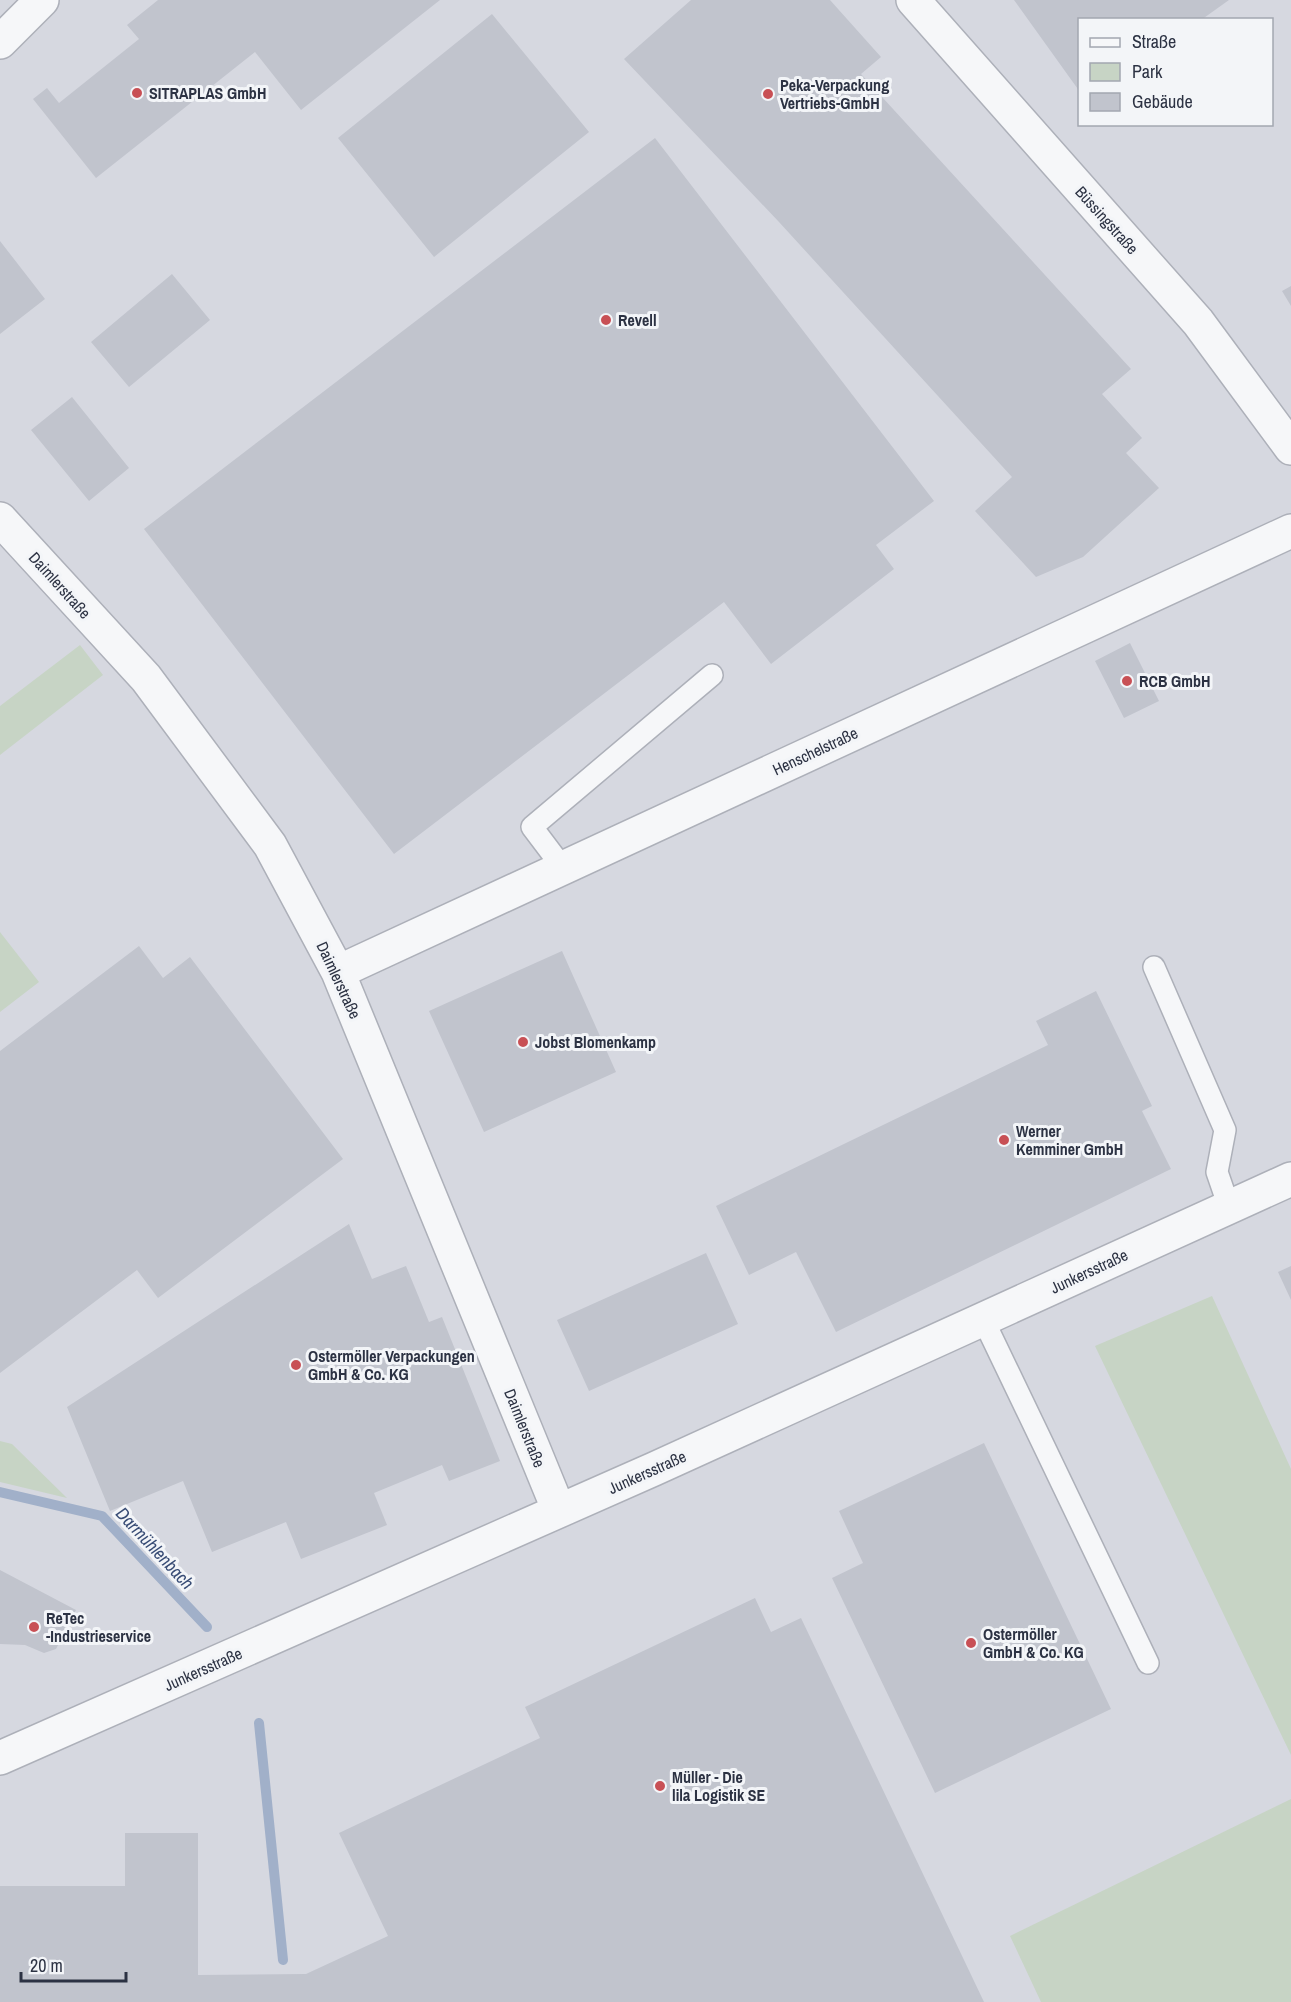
<svg xmlns="http://www.w3.org/2000/svg" width="1291" height="2002" viewBox="0 0 1291 2002" font-family="'Archivo Narrow',sans-serif">
<style>
.built{fill:#d6d8e0;fill-rule:evenodd}
.green{fill:#c7d4c5}
.lines{fill:none;stroke-linecap:round;stroke-linejoin:round}
.stream{stroke:#a1b0c9;stroke-width:10}
.building{fill:#c1c4cd}
.service-casing{stroke:#adb0b9;stroke-width:24}
.minor-casing{stroke:#adb0b9;stroke-width:36}
.service{stroke:#f6f7f9;stroke-width:21}
.minor{stroke:#f6f7f9;stroke-width:33}
.poi-dot{fill:#c85055;stroke:#f3f5f8;stroke-width:2}
.labels{text-anchor:middle;dominant-baseline:central;stroke-width:6;stroke-linejoin:round;paint-order:stroke}
.poi-label{font-size:16px;font-weight:bold;fill:#2c3243;stroke:#f3f5f8;text-anchor:start}
.street-label{font-size:16px;fill:#2c3243;stroke:#f3f5f8}
.water-label{font-size:18px;font-style:italic;fill:#384c75;stroke:#f3f5f8}
</style>
<rect width="100%" height="100%" fill="#e4e6eb"/>
<path class="built" d="M0 0H1291V2002H0ZM1080 20H1272V124H1080Z"/>
<path class="green" d="M80 645 103 675 0 755V706Z
M0 932 39 982 0 1012Z
M1212 1296 1291 1469V1755L1095 1346Z
M0 1441 12 1444 67 1498 0 1482Z
M1291 1799V2002H1041L1010 1936Z"/>
<g class="lines">
<path class="stream" d="M0 1492 102 1516 207 1627
M259 1723 283 1960"/>
</g>
<path class="building" d="M158 0H440L301 110 255 52 96 178 33 99 47 88 59 103 139 39 127 25Z
M691 0H830L881 57 861 74 1131 369 1102 394 1142 438 1126 453 1159 488 1083 557 1036 577 975 511 1012 477 779 222 624 59Z
M1014 0H1229L1201 20H1080V92Z
M492 14 589 132 434 257 338 138Z
M655 138 934 501 876 545 894 569 771 664 724 602 394 854 144 529Z
M0 241 45 299 0 334Z
M172 274 210 320 129 387 91 342Z
M1291 286V306L1282 291Z
M72 397 129 468 89 501 31 430Z
M1130 643 1159 701 1124 718 1095 661Z
M139 946 163 978 190 957 343 1159 158 1298 137 1270 0 1373V1051Z
M562 951 616 1072 484 1132 429 1011Z
M1096 991 1152 1106 1142 1111 1171 1169 836 1332 796 1252 749 1275 716 1206 1048 1045 1036 1021Z
M349 1224 372 1279 406 1266 429 1322 442 1317 500 1461 449 1481 442 1465 374 1493 387 1525 301 1559 286 1522 212 1552 183 1481 110 1511 67 1407Z
M706 1253 738 1324 589 1391 557 1320Z
M1291 1266V1300L1278 1272Z
M984 1443 1111 1709 935 1793 832 1578 863 1563 839 1511Z
M0 1570 76 1610 56 1649 44 1653 25 1645 0 1644Z
M755 1598 771 1632 801 1618 984 2002H0V1886H125V1833H198V1975L306 1974 388 1936 339 1833 540 1738 525 1707Z"/>
<g class="lines">
<defs>
<path id="service" d="M563 868 532 827 712 675
M1154 967 1225 1130 1217 1172 1229 1207
M983 1319 1148 1663"/>
<path id="minor" d="M913 0 1198 322 1291 448
M0 42 42 0
M0 519 146 678 270 845 338 972 559 1511
M338 972 1291 531
M0 1758 654 1469 1291 1179"/>
</defs>
<use href="#service" class="service-casing"/>
<use href="#minor" class="minor-casing"/>
<use href="#service" class="service"/>
<use href="#minor" class="minor"/>
</g>
<g class="poi-dot">
<circle cx="137" cy="93" r="6"/>
<circle cx="768" cy="94" r="6"/>
<circle cx="606" cy="320" r="6"/>
<circle cx="1127" cy="681" r="6"/>
<circle cx="523" cy="1042" r="6"/>
<circle cx="1004" cy="1140" r="6"/>
<circle cx="296" cy="1365" r="6"/>
<circle cx="34" cy="1627" r="6"/>
<circle cx="971" cy="1643" r="6"/>
<circle cx="660" cy="1786" r="6"/>
</g>
<g class="labels">
<g class="poi-label">
<text x="780" y="85">Peka-Verpackung<tspan x="780" dy="18">Vertriebs-GmbH</tspan></text>
<text x="149" y="93">SITRAPLAS GmbH</text>
<text x="618" y="320">Revell</text>
<text x="1139" y="681">RCB GmbH</text>
<text x="535" y="1042">Jobst Blomenkamp</text>
<text x="1016" y="1131">Werner<tspan x="1016" dy="18">Kemminer GmbH</tspan></text>
<text x="308" y="1356">Ostermöller Verpackungen<tspan x="308" dy="18">GmbH &amp; Co. KG</tspan></text>
<text x="46" y="1618">ReTec<tspan x="46" dy="18">-Industrieservice</tspan></text>
<text x="983" y="1634">Ostermöller<tspan x="983" dy="18">GmbH &amp; Co. KG</tspan></text>
<text x="672" y="1777">Müller - Die<tspan x="672" dy="18">lila Logistik SE</tspan></text>
</g>
<g class="street-label">
<text transform="translate(1107 220) rotate(48)">Büssingstraße</text>
<text transform="translate(60 585) rotate(48)">Daimlerstraße</text>
<text transform="translate(815 751) rotate(-25)">Henschelstraße</text>
<text transform="translate(339 980) rotate(65)">Daimlerstraße</text>
<text transform="translate(1089 1271) rotate(-25)">Junkersstraße</text>
<text transform="translate(525 1428) rotate(68)">Daimlerstraße</text>
<text transform="translate(647 1472) rotate(-24)">Junkersstraße</text>
<text transform="translate(203 1669) rotate(-24)">Junkersstraße</text>
</g>
<g class="water-label">
<text transform="translate(155 1548) rotate(47)">Darmühlenbach</text>
</g>
</g>
<rect x="1078" y="18" width="195" height="108" fill="#f3f5f8" stroke="#a3a7b0" stroke-width="1.5"/>
<rect x="1090" y="38" width="30" height="9" fill="#f6f7f9" stroke="#a3a7b0" stroke-width="1.5"/>
<text x="1132" y="48" font-size="18" fill="#2c3243">Straße</text>
<rect x="1090" y="63" width="30" height="18" fill="#c7d4c5" stroke="#a3a7b0" stroke-width="1.5"/>
<text x="1132" y="78" font-size="18" fill="#2c3243">Park</text>
<rect x="1090" y="93" width="30" height="18" fill="#c1c4cd" stroke="#a3a7b0" stroke-width="1.5"/>
<text x="1132" y="108" font-size="18" fill="#2c3243">Gebäude</text>
<path d="M21 1972v9h105v-9" fill="none" stroke="#2c3243" stroke-width="3"/>
<text x="30" y="1972" font-size="18" fill="#2c3243" stroke="#f3f5f8" stroke-width="4.5" paint-order="stroke">20 m</text>
</svg>
